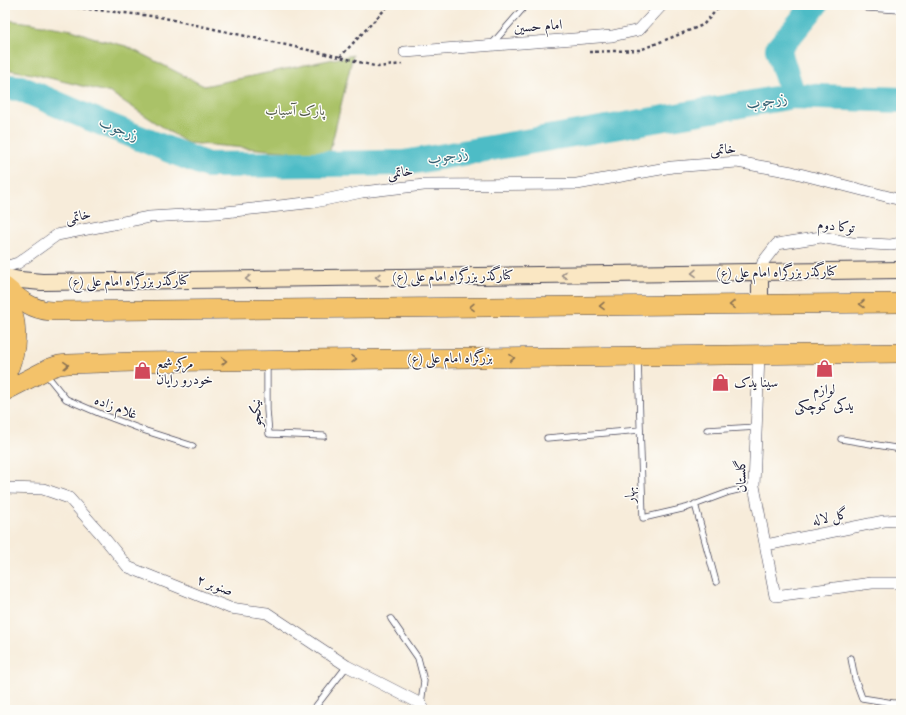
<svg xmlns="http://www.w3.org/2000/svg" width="906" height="715" viewBox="0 0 906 715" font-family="'IM FELL Double Pica',Amiri,serif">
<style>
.green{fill:#aac268;stroke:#667252}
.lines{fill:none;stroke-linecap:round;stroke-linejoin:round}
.river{stroke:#4ebcc6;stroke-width:26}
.service-casing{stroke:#424053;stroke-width:7}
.minor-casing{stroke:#424053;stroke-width:12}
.secondary-casing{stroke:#424053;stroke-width:18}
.trunk-casing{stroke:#424053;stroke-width:20}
.path{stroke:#424053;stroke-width:2.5;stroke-dasharray:3 3;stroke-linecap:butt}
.service{stroke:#fff;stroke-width:5.5}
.minor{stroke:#fff;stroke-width:11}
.secondary{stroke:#fae7c3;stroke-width:16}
.trunk{stroke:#f3c26a;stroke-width:19}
.oneway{stroke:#998e86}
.oneway2{stroke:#8a7252}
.labels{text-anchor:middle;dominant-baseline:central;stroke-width:3;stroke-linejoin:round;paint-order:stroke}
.street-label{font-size:14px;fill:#22223b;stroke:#fdfcf7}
.park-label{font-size:14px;fill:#525a4b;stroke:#fdfcf7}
.poi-label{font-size:14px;fill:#22223b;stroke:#fdfcf7;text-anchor:start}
.water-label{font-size:15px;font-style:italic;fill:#346073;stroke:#fdfcf7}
</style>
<rect width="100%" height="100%" fill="#fdfcf7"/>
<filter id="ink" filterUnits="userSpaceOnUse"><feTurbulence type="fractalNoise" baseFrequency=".025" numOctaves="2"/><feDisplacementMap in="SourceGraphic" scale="8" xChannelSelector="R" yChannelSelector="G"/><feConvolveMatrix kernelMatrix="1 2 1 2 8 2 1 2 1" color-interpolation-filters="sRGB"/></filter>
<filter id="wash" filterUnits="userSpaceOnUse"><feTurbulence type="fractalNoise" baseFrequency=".012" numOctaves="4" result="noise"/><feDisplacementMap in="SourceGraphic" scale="16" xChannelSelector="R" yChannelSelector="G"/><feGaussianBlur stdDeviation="0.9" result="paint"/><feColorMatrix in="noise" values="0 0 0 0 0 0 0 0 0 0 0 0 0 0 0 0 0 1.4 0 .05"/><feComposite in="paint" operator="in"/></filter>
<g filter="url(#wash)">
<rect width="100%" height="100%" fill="#f7ecda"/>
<path class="green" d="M5 20 24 22 72 30 98 39 126 46 204 86 353 55 329 155 187 143 111 93 33 74 5 69Z"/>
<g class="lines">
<path class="river" d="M5 87 20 88 87 117 207 165 404 163 793 96 901 100
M793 96 778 49 815 5"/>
</g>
</g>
<g filter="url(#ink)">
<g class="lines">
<defs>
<path id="service" d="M867 8 901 10
M492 44 526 5
M638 358 643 518 686 508 729 492 754 486
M267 362V410L269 434 324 436
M45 373 66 399 101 414 146 431 193 446
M707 430 757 427
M547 438 640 430
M841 439 901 449
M695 504 716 582
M391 619 418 658 424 681 421 704
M851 658 855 679 862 698 893 703H901
M313 710 347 666"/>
<path id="minor" d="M405 52 612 36 639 30 662 5
M5 267 18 263 57 235 149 217 217 213 315 202 362 192 424 185 577 184 672 167 737 162 792 172 901 200
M760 272 763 262 777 244 821 237 852 243 891 245 901 243
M759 355 754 486 775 596 872 583H901
M5 488 43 489 69 498 101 534 128 567 230 608 267 613 347 666 421 704 424 710
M766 545 884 521 901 520"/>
<path id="secondary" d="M5 277 20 280 42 282 901 270
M760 305V272"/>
<path id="trunk" d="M5 287C19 299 32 310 51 311L901 303
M5 292C19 319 20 349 5 376
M5 391 50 368 59 365 68 364 134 362 901 353"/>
</defs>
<use href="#service" class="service-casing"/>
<use href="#minor" class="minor-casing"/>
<use href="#secondary" class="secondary-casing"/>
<use href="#trunk" class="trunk-casing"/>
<path class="path" d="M53 5 160 17 340 57 378 67 402 64
M589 52 640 50 703 25 721 5
M340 57 389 5"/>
<use href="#service" class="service"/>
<use href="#minor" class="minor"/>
<use href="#secondary" class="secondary"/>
<use href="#trunk" class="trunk"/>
</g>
<defs><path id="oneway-chevron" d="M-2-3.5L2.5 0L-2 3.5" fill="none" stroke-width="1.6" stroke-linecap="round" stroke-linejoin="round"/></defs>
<g class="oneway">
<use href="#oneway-chevron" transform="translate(694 273) rotate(179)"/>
<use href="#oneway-chevron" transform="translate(564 275) rotate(179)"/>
<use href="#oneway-chevron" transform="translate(378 277) rotate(179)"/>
<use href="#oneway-chevron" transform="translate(248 279) rotate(179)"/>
</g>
<g class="oneway2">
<use href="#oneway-chevron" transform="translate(862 304) rotate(179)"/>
<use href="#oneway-chevron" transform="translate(732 305) rotate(179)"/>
<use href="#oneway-chevron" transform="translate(602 306) rotate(179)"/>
<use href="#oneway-chevron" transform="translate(472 307) rotate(179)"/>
<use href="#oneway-chevron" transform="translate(512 358) rotate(-1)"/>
<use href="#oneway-chevron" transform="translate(354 359) rotate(-1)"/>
<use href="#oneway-chevron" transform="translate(224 361) rotate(-1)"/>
<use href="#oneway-chevron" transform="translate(66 365) rotate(-4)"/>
</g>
</g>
<defs>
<symbol id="shop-bare" viewBox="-9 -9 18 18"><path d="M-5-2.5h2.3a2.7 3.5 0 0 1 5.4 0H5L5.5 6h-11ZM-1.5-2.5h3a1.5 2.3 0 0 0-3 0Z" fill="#d1495b" stroke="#fdfcf7" stroke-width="2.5" paint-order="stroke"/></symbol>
</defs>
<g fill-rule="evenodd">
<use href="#shop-bare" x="812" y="356" width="25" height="25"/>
<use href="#shop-bare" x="130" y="358" width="25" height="25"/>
<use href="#shop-bare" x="708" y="370" width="25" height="25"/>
</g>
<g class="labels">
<g class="street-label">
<text transform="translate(538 26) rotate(-4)">امام حسین</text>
<text transform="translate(723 149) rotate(-2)">خاتمی</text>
<text transform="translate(400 172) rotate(-7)">خاتمی</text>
<text transform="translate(78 216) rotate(-12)">خاتمی</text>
<text transform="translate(836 226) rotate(6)">توکا دوم</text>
<text transform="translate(777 272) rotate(-1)">کنارگذر بزرگراه امام علی (ع)</text>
<text transform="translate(453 276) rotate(-1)">کنارگذر بزرگراه امام علی (ع)</text>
<text transform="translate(129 281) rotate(-1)">کنارگذر بزرگراه امام علی (ع)</text>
<text transform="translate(450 358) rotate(-1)">بزرگراه امام علی (ع)</text>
<text transform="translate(116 407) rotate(21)">غلام زاده</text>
<text transform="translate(256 413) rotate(-93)">نیکجو</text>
<text transform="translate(741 476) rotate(-92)">گلستان</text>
<text transform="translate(630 495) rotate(-92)">بهار</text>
<text transform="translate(830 517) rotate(-12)">گل لاله</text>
<text transform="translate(215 585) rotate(20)">صنوبر ۲</text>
</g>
<g class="park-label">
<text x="295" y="110">پارک آسیاب</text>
</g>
<g class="poi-label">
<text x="156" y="363">مرکز شمع<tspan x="156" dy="16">خودرو رایان</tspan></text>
<text x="734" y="382">سینا یدک</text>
<text x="824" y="389" text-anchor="middle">لوازم<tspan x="824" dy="16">یدکی کوچکی</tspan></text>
</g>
<g class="water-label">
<text transform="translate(767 101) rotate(-9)">زرجوب</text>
<text transform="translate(119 129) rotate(22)">زرجوب</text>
<text transform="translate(448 156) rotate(-10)">زرجوب</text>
</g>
</g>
<rect width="906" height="715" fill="none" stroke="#fdfcf7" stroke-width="20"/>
</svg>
